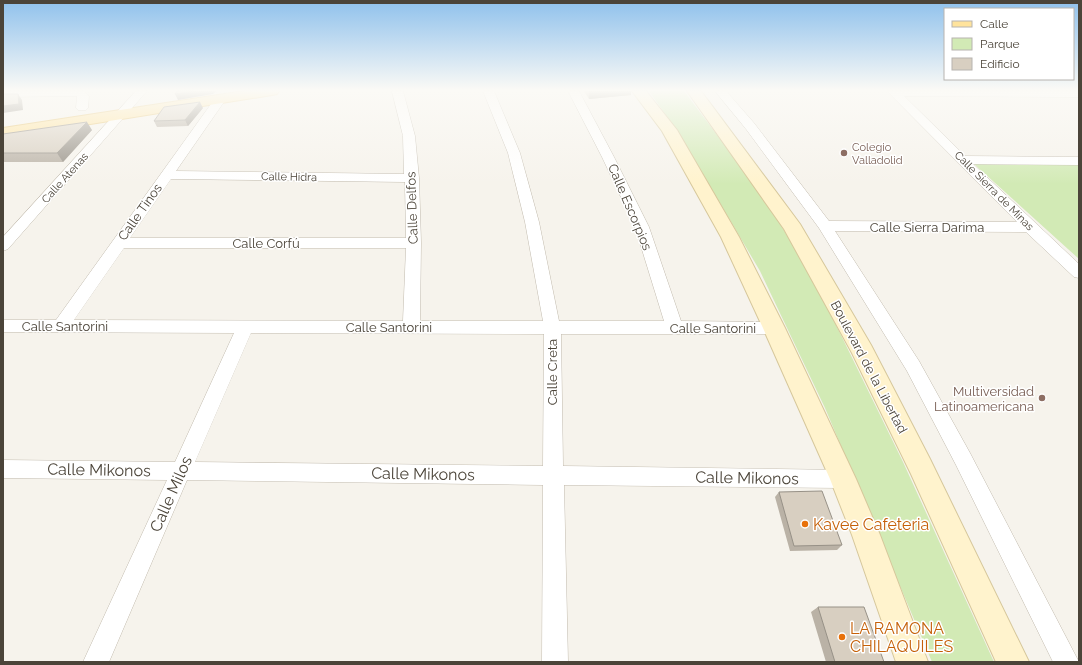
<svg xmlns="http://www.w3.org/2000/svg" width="1082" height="665" viewBox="0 0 1082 665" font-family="Raleway,sans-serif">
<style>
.green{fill:#d2eab5}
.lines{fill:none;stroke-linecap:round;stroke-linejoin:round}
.minor-casing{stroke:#c2bbae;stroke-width:1}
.secondary-casing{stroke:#d6c79b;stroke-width:2}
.primary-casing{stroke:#e6c16a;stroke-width:2}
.minor{fill:#fff;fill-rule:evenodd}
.secondary{fill:#fff3cd;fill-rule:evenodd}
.primary{fill:#ffe39c;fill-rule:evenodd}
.wall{fill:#bab2a6}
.shaded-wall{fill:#979187}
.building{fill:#d8cfc1;stroke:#979187}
.education-dot{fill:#8d6e63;stroke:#fff;stroke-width:1.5}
.food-dot{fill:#e8710a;stroke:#fff;stroke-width:1.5}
.labels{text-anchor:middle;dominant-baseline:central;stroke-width:3;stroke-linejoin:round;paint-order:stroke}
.far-education-label{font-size:11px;fill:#785e54;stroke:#fff;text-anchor:start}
.far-street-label{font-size:11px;fill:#4b4439;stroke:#fff}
.street-label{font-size:13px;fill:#4b4439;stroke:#fff}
.education-label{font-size:13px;fill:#785e54;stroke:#fff;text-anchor:end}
.near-street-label{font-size:16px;fill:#4b4439;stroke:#fff}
.near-food-label{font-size:16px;fill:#c56008;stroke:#fff;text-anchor:start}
</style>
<rect width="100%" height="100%" fill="#f6f3ec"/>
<path class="green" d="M649 91H684L766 200 817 286 903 462 994 662H932L825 408 760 271 681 137Z
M974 164 1079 165V259Z"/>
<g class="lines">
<defs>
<path id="minor" d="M3 91H84L89 96 88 108 86 110H78L76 108 77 96 3 97Z
M136 91H147L8 249 3 251V237Z
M392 91H403L415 136 419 178 421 243 420 321H543L525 222 508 153 483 91H494L520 153 539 222 559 321H664L635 227 602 157 568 91H579L614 157 649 227 681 321 774 322 780 324 782 328 780 332 774 334H561L563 466 843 470 850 472 853 479 850 486 843 488 564 485 568 662H542L543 485 187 480 109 662H83L167 480 3 478V460L175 462 234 333 3 332V320H56L216 97 220 96 226 99 176 171 404 174 403 136ZM171 179 405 182 406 238H130ZM124 248H406L403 321 74 320ZM251 333 544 334 543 466 195 462Z
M715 91H726L754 123 829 221 1017 222 887 91H1079V97L904 96 965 156 1079 157V165L973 164 1079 264V278L1074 277 1026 232 835 231 919 361 970 453 1079 662H1053L956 465 907 371 819 228 746 129Z"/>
<path id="secondary" d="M632 91H646L677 130 739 237 785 328 856 479 880 535 928 662H896L852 535 830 479 763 328 721 237 662 131Z
M687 91H701L800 224 871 345 930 459 1029 662H996L911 474 852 353 784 229Z"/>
<path id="primary" d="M244 91H279L277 94 272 95 3 138V128Z"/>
</defs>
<use href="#minor" class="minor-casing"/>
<use href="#secondary" class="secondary-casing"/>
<use href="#primary" class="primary-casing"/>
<use href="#minor" class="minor"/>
<use href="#secondary" class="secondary"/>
<use href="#primary" class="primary"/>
</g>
<path class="wall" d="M584 91H631V95L589 99Z
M203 108 188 126 157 127 154 121Z
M92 130 63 162H3V134Z
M779 492 842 545 837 550 790 551 775 497Z
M818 607 884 662H826L811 612Z"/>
<path class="shaded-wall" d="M193 91H216L213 94 178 100 175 94Z
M589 91H631V95L589 99Z
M18 94 22 100 23 110 3 113V106Z
M200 102 203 108 188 126 185 120Z
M87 122 92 130 63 162 57 153Z"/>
<path class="building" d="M177 91H193L175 94Z
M3 94H18L19 104 3 106Z
M200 102 185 120 154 121 164 107Z
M87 122 57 153H3V134Z
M822 491 842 545 794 546 779 492Z
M818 607H864L884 662H835Z"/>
<linearGradient id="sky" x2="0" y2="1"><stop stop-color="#8fc1ec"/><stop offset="0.49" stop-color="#fbfaf6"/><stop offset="1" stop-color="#fbfaf6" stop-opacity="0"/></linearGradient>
<rect width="1082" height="184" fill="url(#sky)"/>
<g class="education-dot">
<circle cx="844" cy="153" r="4"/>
<circle cx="1042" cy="398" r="4"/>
</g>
<g class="food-dot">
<circle cx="805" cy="524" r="4"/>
<circle cx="842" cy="637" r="4"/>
</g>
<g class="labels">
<g class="far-education-label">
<text x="852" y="147">Colegio<tspan x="852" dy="13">Valladolid</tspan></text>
</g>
<g class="far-street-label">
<text transform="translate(289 177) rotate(1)">Calle Hidra</text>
<text transform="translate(65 178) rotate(-48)">Calle Atenas</text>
<text transform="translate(994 191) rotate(45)">Calle Sierra de Minas</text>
</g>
<g class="street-label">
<text transform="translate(630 207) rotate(67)">Calle Escorpios</text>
<text transform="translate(412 208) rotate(-92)">Calle Delfos</text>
<text transform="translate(140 212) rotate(-55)">Calle Tinos</text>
<text x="927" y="227">Calle Sierra Darima</text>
<text x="266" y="243">Calle Corfú</text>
<text x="65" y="326">Calle Santorini</text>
<text x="389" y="327">Calle Santorini</text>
<text x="713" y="328">Calle Santorini</text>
<text transform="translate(869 367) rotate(62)">Boulevard de la Libertad</text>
<text transform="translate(552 372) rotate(-90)">Calle Creta</text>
</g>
<g class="education-label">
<text x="1034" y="391">Multiversidad<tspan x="1034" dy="15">Latinoamericana</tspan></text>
</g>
<g class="near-street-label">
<text transform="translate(99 470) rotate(1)">Calle Mikonos</text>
<text transform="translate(423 474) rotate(1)">Calle Mikonos</text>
<text transform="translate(747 478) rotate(1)">Calle Mikonos</text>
<text transform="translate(171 494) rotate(-66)">Calle Milos</text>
</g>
<g class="near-food-label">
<text x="813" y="524">Kavee Cafeteria</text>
<text x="850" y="628">LA RAMONA<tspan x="850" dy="18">CHILAQUILES</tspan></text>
</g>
</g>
<rect width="1082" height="665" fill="none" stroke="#4b4439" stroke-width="8"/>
<rect x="944" y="8" width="130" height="72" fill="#ffffff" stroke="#b7b4b0"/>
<rect x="952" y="21" width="20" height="6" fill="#ffe39c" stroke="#b7b4b0"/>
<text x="980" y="28" font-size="12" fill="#4b4439">Calle</text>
<rect x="952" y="38" width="20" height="12" fill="#d2eab5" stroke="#b7b4b0"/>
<text x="980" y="48" font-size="12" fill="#4b4439">Parque</text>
<rect x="952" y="58" width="20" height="12" fill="#d8cfc1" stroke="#b7b4b0"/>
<text x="980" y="68" font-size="12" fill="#4b4439">Edificio</text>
</svg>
